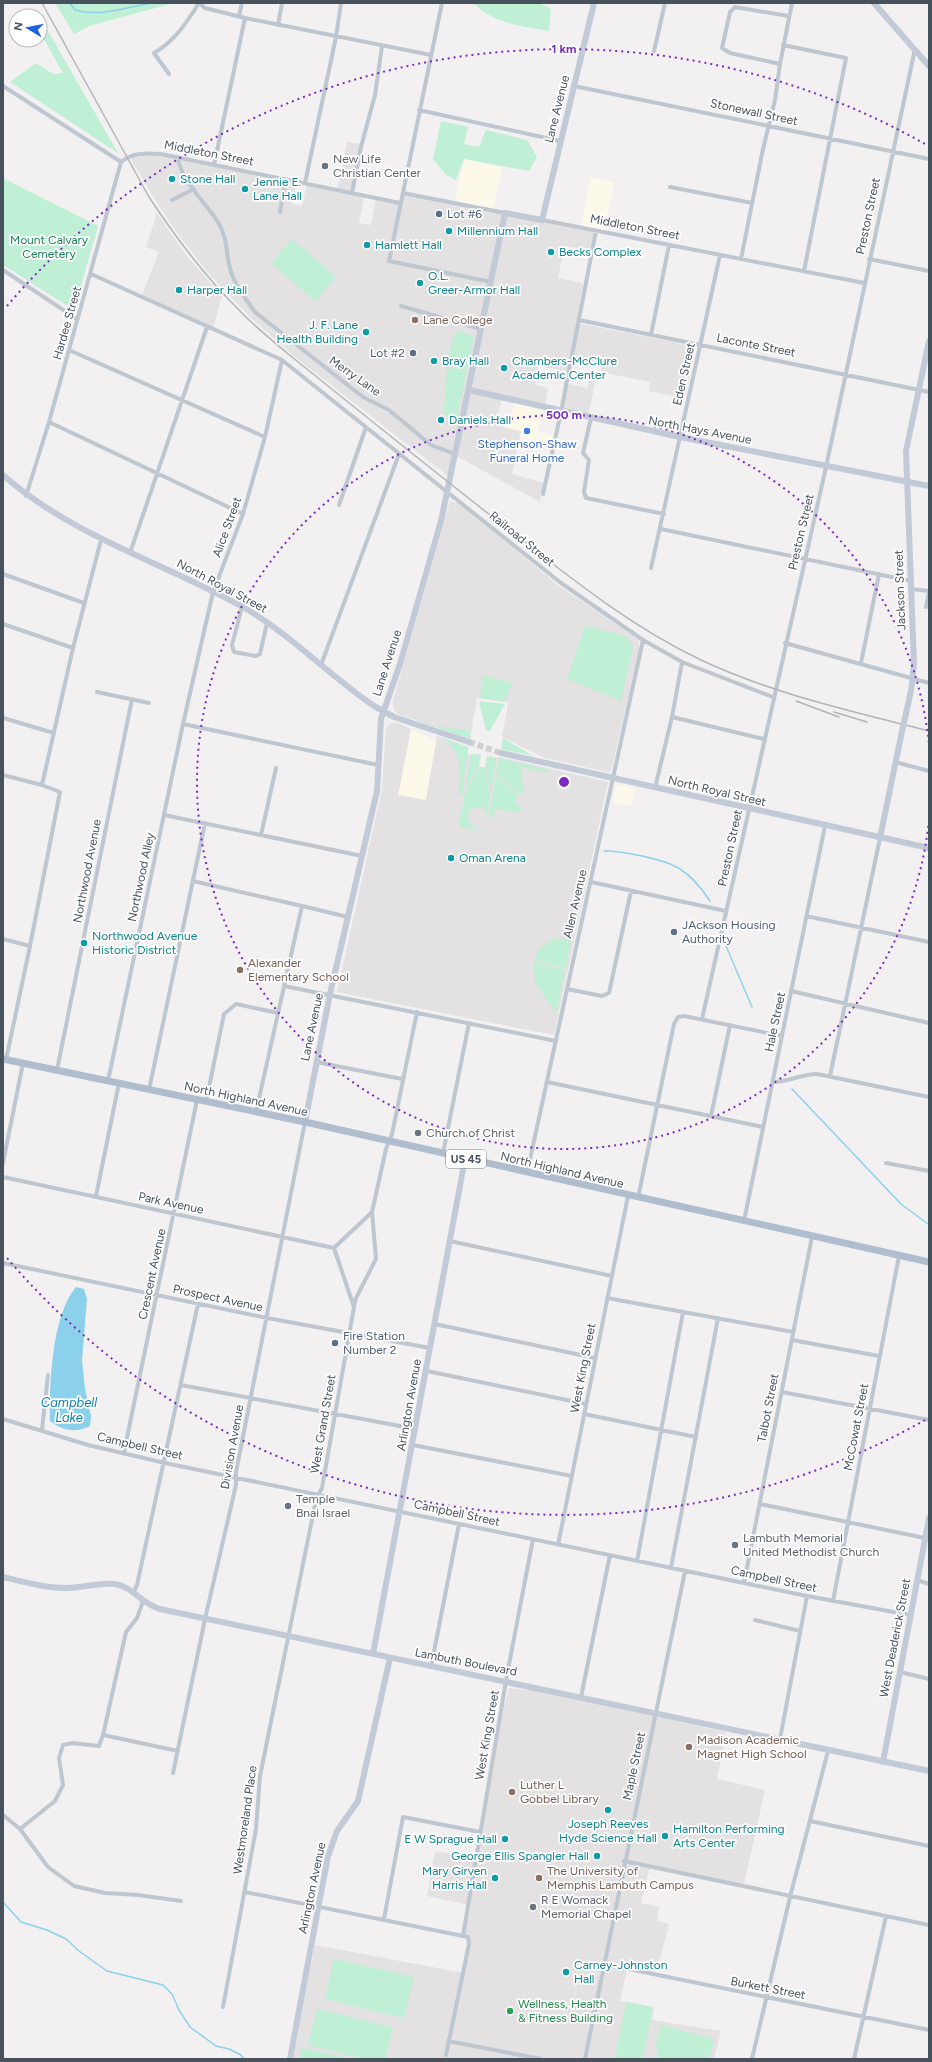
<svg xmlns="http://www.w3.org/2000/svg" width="932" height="2062" viewBox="0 0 932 2062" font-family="Figtree,sans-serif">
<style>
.commercial{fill:#fcf8ea}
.education{fill:#e3e1e2}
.green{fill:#bfefd5}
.water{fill:#8cd1ec}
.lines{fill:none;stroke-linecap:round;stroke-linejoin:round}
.stream{stroke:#8cd1ec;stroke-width:1.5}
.secondary-tunnel{stroke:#d0d0d3;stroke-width:6;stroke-dasharray:6 3;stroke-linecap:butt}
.street{stroke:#bec6cf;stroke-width:4}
.secondary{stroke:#c1cad6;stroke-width:6}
.primary{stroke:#b0bdce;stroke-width:7}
.rail{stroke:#b2b5ba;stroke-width:1.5}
.secondary-bridge{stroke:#c1cad6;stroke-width:6}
.ring{fill:none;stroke:#7b2cbf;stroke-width:2;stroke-dasharray:2 4}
.worship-dot{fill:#6b7280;stroke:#fff;stroke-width:1.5}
.culture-dot{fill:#0f9aa8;stroke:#fff;stroke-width:1.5}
.service-dot{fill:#5c6f8a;stroke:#fff;stroke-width:1.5}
.education-dot{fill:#8d6e63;stroke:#fff;stroke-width:1.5}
.shop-dot{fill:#3f7fe0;stroke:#fff;stroke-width:1.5}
.leisure-dot{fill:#2e9e5b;stroke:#fff;stroke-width:1.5}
.labels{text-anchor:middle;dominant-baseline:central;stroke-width:3.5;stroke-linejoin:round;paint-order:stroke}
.shield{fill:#fff;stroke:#7f868e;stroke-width:1}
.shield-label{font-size:11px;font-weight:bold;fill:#48525d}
.street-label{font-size:12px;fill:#48525d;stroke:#fff}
.worship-label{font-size:12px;fill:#5b616d;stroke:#fff;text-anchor:start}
.culture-label{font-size:12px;fill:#0d838f;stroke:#fff;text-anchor:start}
.service-label{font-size:12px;fill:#4e5e75;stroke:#fff;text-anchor:start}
.park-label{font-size:12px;fill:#188054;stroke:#fff}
.education-label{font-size:12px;fill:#785e54;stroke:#fff;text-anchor:start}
.shop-label{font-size:12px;fill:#366cbe;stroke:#fff}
.leisure-label{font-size:12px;fill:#27864d;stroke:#fff;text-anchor:start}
.water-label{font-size:13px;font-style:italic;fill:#0d7eab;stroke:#fff}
.centre{fill:#7b2cbf;stroke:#fff;stroke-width:2}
.ring-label{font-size:12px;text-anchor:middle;font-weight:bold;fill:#7b2cbf;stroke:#fff;stroke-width:3.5;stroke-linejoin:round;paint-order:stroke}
</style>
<rect width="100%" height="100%" fill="#f2f0f0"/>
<path class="commercial" d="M464 159 502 167 494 209 455 201Z
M590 177 614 182 605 231 581 227Z
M514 403 542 409 538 432 555 436 553 448 519 441 521 432 508 429Z
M411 729 436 741 426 800 398 795Z
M617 784 636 788 631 806 612 802Z"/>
<path class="education" d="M347 142 360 144 351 194 364 197 359 223 371 225 376 199 401 204 403 194 594 232 590 250 564 246 558 278 583 283 577 323 694 346 695 349 685 398 649 391 650 382 601 372 603 363 570 356 567 371 539 366 535 385 548 388 545 407 502 397 496 426 521 431 512 474 544 483 540 502 453 454 448 476 295 357 250 317 208 273 178 234 159 206 130 158 153 154 296 183 292 204 302 206 307 184 337 191Z
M157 213 185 254 222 296 213 328 142 295 159 252 146 247Z
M590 378 596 379 588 416 562 411 568 384 587 388Z
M450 501 457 503 473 514 559 586 639 640V650L611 771 607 772 545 758 502 737 508 702 477 698 470 739 397 714 394 710 393 701Z
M391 723H397L411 729 398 795 426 800 437 737 436 735 468 747 467 754 481 755 479 766 481 768 485 767 487 756 499 758 500 757 608 782 554 1035 337 992 382 789 386 728Z
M509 1688 525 1690 528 1689 726 1732 717 1779 765 1790 744 1884 650 1866 641 1903 659 1907 657 1921 669 1924 657 1971 628 1965 620 2001 654 2007 652 2020 721 2031 714 2059H293L315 1945 464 1973 470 1941 464 1934 469 1905 427 1896 435 1851 476 1858 501 1719Z"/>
<path class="green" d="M55 3H174L89 26 74 34Z
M474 3H539L551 9 549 31C523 27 492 23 474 3Z
M40 17 118 153 10 82 36 63 53 74 63 73 40 32Z
M441 121 468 127 464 144 479 147 486 130 527 140 537 157 529 171 464 159 456 180 446 175 433 159Z
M3 178 98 226 74 310 3 265Z
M292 239 336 277 315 301 271 263Z
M459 331 474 336 467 369 446 363 455 334Z
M447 365 451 366 449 369 451 371 453 367 467 370 457 417 444 414Z
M585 626 626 636 633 647 621 701 567 679Z
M483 675 512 683 505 702 480 698Z
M479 701 505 704 490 731 486 730Z
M396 713 432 725 471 731 470 739Z
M443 738 468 747 462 795 458 794C461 772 463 753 443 738Z
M503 738 533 756 501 749Z
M471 754 481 755 479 766 465 789Z
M487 756 496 758 491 793 485 767Z
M499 758 549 770 548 773 520 767 519 770 523 771 521 783 524 784 522 795 517 793 496 773Z
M480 767H484L490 798 487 815 482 807H474L469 811 468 820 474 827 483 831 459 827 465 793Z
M496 776 517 796 515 804 521 806 519 813 493 809V818L489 816Z
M555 938 571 940 566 968 534 961 540 948Z
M534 963 565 970 557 1011 555 1009V1011L535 982Z
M334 1959 414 1977 404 2018 325 1999Z
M626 2002 653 2007 643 2059H615Z
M317 2009 393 2027 385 2059H365L308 2045Z
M660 2025 711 2038 714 2042 709 2059H659L656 2046Z
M301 2048 349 2058 351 2059H300Z"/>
<path class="water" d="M76 1287 84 1289 87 1299 82 1360 85 1389 91 1416 90 1426C77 1433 62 1431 50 1421 49 1384 52 1315 76 1287Z"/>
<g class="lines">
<path class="stream" d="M70 3 75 10C98 17 126 8 150 3
M604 851C622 851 665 859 680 869 693 877 702 889 710 901
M726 946 752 1007
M792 1089 901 1204 928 1224
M3 1902 21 1922 47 1930 66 1939 79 1951 107 1971 163 1985 172 1994 179 2010 190 2027 216 2046 229 2049 241 2055 244 2059"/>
<path class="secondary-tunnel" d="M469 742 501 753"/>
<path class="street" d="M199 3 205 8 245 18 431 55
M442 3 389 261 491 282
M239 16 242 3
M278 25 282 3
M783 45 846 58 804 271
M654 51 665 3
M780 64 730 53 722 48 730 12 735 7 788 16
M169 74 154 53C174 42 187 22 199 3
M3 86 121 162
M574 86 929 159
M419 110 560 141
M178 157C179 179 207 204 218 222 229 240 225 254 231 272 236 286 246 300 255 312L363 397 389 410 431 445 455 454
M214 165 245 18
M305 183 336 37 341 3
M670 187 752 203
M352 193 361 147 375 95 382 46
M403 193 505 213
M172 200 194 189
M280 212 286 179
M542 220 864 283
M741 259 763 149 775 100 780 64 792 3
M869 259 929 271
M3 270 77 319
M91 274 282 360 561 583 643 640 682 662 773 697
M401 306 481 329
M579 320 929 392
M651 335 669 245
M69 350 265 437
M591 418 583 453 589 460 584 492 586 498 664 514
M49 422 243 514
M543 494 561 412 596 231
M26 496 49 422 121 162C133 152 146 153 161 154L400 203
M339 505 366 427
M661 529 911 581
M130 553 207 327
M651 568 720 255
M3 574 84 603
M911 589 929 591
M242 607 232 645 234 652 256 656 260 654 267 623
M926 607 929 592
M3 624 73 648
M785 643 929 683
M861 663 879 574
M321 665 399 454
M97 692 149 703
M672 717 764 739
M3 718 54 733
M183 724 378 765
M895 762 929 771
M3 775 42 785 60 792 30 946 6 1060
M42 785 73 648 101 540
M655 788 672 717 682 662
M164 815 362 856
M261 835 276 768
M193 881 302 906
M591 882 726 911
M806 916 929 942
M3 939 30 946
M284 986 556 1041
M567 989 602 996 609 993 631 891
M791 991 929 1023
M702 1019 826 467 915 49
M316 1062 402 1079
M57 1070 132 699
M830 1076 880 838
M108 1081 183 724 213 592 243 514 265 437 282 360
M547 1082 763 1127
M773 1082C788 1082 802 1074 817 1074L929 1097
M149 1090 205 823
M206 1102 224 1014 236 1004 278 1013
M256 1112 302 906 348 917
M711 1116 730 1025
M443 1153 469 1023
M3 1163 23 1063
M886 1163 929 1171
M527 1173 643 640
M3 1177 334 1248
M96 1196 119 1083
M638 1198 674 1024 678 1017 684 1016 782 1036
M744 1221 825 826
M450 1241 612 1276
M3 1263 267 1318 430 1348
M607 1298 793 1332
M354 1306 356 1298 376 1259 372 1212
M435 1324 595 1358
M792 1340 879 1356
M427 1371 586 1404
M181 1385 416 1429
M782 1392 929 1420
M584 1414 696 1437
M3 1419 88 1445 165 1463 807 1596 910 1615
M42 1430 48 1375
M413 1445 572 1476
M124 1452 197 1100
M760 1504 925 1538
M558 1545 628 1196
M637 1561 683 1312
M671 1568 718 1318
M917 1580 929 1584
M744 1583 812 1237
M134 1592 137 1585 198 1304
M833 1601 899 1256
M755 1620 800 1631
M431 1667 459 1524
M900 1672 929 1679
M581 1697 610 1555
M103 1735 126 1632 137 1618 143 1601
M780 1739 807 1596
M173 1773 205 1619 236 1485V1472L305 1122
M3 1815 20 1829 48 1867 74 1886 105 1893 138 1895 181 1901
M810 1821 929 1846
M20 1829 55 1801 63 1785 59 1758 63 1745 73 1743 99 1746 103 1735 178 1751
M624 1861 929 1925
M245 1892 468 1937 469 1944 446 2055
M384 1919 403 1817 480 1832
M463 1936 507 1675 533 1539
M604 1964 929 2030
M223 2007 256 1829 260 1776 316 1500 322 1488 354 1307 334 1248 372 1212 386 1149 392 1134 417 1012
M448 2041 541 2059
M585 2059 685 1571
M752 2059 790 1897 828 1751
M854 2059 886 1916"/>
<path class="secondary" d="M874 3 929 66
M469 390 680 437 929 486
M3 475C72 536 162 562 241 606 290 633 328 675 374 706L394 717 469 742
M914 664 906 451 929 341
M501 753 929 848
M880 838 901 736
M305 1122 330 994 377 791 381 719 400 664 441 521 505 213 542 220 594 3
M3 1577C24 1582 45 1588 66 1588 83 1588 99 1582 115 1584 133 1587 142 1604 160 1609L929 1771
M373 1654 465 1159
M883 1762 929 1518
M290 2059 328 1856 337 1831 358 1801 390 1658"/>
<path class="primary" d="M3 1059 305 1122 929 1262"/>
<path class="rail" d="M42 3 149 197C176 238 205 277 241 312 255 327 271 339 287 353 359 411 431 469 504 526 567 575 628 625 701 660 773 694 852 711 929 731
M796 701 839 717
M834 712 867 722"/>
<path class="secondary-bridge" d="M901 736 911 691 914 664"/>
</g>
<g class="ring">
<path d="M929 820A367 367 0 1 1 929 744"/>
<path d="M925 1420A733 733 0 0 1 7 1258M7 306A733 733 0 0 1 925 144"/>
</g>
<g class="worship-dot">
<circle cx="325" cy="166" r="4"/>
<circle cx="418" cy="1133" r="4"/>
<circle cx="288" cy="1506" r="4"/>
<circle cx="735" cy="1545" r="4"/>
<circle cx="533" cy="1907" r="4"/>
</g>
<g class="culture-dot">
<circle cx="172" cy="179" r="4"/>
<circle cx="245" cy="189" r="4"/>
<circle cx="449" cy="231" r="4"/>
<circle cx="367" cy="245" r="4"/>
<circle cx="551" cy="252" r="4"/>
<circle cx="420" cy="283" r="4"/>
<circle cx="179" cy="290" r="4"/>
<circle cx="366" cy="332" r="4"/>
<circle cx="434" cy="361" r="4"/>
<circle cx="504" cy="368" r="4"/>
<circle cx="441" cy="420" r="4"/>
<circle cx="451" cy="858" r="4"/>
<circle cx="84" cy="943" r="4"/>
<circle cx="608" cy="1810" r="4"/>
<circle cx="665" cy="1836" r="4"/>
<circle cx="505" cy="1839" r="4"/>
<circle cx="597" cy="1856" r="4"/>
<circle cx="495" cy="1878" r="4"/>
<circle cx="566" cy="1972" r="4"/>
</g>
<g class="service-dot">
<circle cx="439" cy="214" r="4"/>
<circle cx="413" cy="353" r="4"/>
<circle cx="674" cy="932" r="4"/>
<circle cx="335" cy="1343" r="4"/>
</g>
<g class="education-dot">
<circle cx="415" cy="320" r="4"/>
<circle cx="240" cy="970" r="4"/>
<circle cx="689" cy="1747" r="4"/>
<circle cx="512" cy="1792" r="4"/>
<circle cx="539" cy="1878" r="4"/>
</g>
<circle class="shop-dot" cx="527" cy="431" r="4"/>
<circle class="leisure-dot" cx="510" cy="2011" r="4"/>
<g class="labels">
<rect class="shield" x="446" y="1150" width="40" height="18" rx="3"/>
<g class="shield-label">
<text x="466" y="1159">US 45</text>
</g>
<g class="street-label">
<text transform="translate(557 109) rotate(-76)">Lane Avenue</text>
<text transform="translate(754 112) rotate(12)">Stonewall Street</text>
<text transform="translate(209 153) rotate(11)">Middleton Street</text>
<text transform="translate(868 216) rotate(-78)">Preston Street</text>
<text transform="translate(635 227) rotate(11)">Middleton Street</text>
<text transform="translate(67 323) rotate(-74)">Hardee Street</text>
<text transform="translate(756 345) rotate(11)">Laconte Street</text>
<text transform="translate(684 374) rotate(-77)">Eden Street</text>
<text transform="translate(355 376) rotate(35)">Merry Lane</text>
<text transform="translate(700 430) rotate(11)">North Hays Avenue</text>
<text transform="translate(227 527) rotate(-70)">Alice Street</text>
<text transform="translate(801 532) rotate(-77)">Preston Street</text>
<text transform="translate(522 539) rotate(39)">Railroad Street</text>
<text transform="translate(222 586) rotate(28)">North Royal Street</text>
<text transform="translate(900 590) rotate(-92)">Jackson Street</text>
<text transform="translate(387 663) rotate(-72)">Lane Avenue</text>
<text transform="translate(717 791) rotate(13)">North Royal Street</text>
<text transform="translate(730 848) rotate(-78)">Preston Street</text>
<text transform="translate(87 871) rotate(-79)">Northwood Avenue</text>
<text transform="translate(141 877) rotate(-78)">Northwood Alley</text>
<text transform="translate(575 904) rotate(-77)">Allen Avenue</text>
<text transform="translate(775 1022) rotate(-78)">Hale Street</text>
<text transform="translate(312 1027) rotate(-78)">Lane Avenue</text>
<text transform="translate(246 1099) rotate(12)">North Highland Avenue</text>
<text transform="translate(562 1170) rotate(13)">North Highland Avenue</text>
<text transform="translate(171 1203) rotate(12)">Park Avenue</text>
<text transform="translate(152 1274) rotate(-78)">Crescent Avenue</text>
<text transform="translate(218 1298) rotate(12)">Prospect Avenue</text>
<text transform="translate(583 1368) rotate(-79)">West King Street</text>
<text transform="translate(409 1405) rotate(-80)">Arlington Avenue</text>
<text transform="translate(768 1408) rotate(-79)">Talbot Street</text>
<text transform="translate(323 1424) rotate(-80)">West Grand Street</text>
<text transform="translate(856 1427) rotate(-79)">McCowat Street</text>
<text transform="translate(140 1446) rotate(13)">Campbell Street</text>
<text transform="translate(232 1447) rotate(-80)">Division Avenue</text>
<text transform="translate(457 1513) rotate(12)">Campbell Street</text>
<text transform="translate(774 1579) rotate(12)">Campbell Street</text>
<text transform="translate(895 1638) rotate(-79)">West Deaderick Street</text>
<text transform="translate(466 1662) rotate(11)">Lambuth Boulevard</text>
<text transform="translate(487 1735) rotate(-80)">West King Street</text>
<text transform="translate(634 1766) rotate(-78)">Maple Street</text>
<text transform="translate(245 1820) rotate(-82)">Westmoreland Place</text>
<text transform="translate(312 1888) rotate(-78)">Arlington Avenue</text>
<text transform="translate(768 1988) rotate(11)">Burkett Street</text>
</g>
<g class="worship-label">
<text x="333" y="159">New Life<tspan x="333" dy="14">Christian Center</tspan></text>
<text x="426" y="1133">Church of Christ</text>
<text x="296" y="1499">Temple<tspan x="296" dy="14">Bnai Israel</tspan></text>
<text x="743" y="1538">Lambuth Memorial<tspan x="743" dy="14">United Methodist Church</tspan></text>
<text x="541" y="1900">R E Womack<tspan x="541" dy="14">Memorial Chapel</tspan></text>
</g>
<g class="culture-label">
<text x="180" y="179">Stone Hall</text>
<text x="253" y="182">Jennie E.<tspan x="253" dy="14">Lane Hall</tspan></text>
<text x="457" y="231">Millennium Hall</text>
<text x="375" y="245">Hamlett Hall</text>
<text x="559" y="252">Becks Complex</text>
<text x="428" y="276">O.L.<tspan x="428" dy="14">Greer-Armor Hall</tspan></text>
<text x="187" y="290">Harper Hall</text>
<text x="358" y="325" text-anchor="end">J. F. Lane<tspan x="358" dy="14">Health Building</tspan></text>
<text x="442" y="361">Bray Hall</text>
<text x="512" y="361">Chambers-McClure<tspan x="512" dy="14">Academic Center</tspan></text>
<text x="449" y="420">Daniels Hall</text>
<text x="459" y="858">Oman Arena</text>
<text x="92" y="936">Northwood Avenue<tspan x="92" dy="14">Historic District</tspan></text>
<text x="608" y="1824" text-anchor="middle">Joseph Reeves<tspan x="608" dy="14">Hyde Science Hall</tspan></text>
<text x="673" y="1829">Hamilton Performing<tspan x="673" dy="14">Arts Center</tspan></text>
<text x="497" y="1839" text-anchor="end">E W Sprague Hall</text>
<text x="589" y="1856" text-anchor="end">George Ellis Spangler Hall</text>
<text x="487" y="1871" text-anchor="end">Mary Girven<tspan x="487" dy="14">Harris Hall</tspan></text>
<text x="574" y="1965">Carney-Johnston<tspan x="574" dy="14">Hall</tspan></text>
</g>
<g class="service-label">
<text x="447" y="214">Lot #6</text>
<text x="405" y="353" text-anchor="end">Lot #2</text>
<text x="682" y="925">JAckson Housing<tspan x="682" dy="14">Authority</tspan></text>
<text x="343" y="1336">Fire Station<tspan x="343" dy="14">Number 2</tspan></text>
</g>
<g class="park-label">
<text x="49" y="240">Mount Calvary<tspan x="49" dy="14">Cemetery</tspan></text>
</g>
<g class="education-label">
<text x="423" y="320">Lane College</text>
<text x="248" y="963">Alexander<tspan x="248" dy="14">Elementary School</tspan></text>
<text x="697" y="1740">Madison Academic<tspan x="697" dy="14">Magnet High School</tspan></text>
<text x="520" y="1785">Luther L<tspan x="520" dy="14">Gobbel Library</tspan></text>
<text x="547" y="1871">The University of<tspan x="547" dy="14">Memphis Lambuth Campus</tspan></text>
</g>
<g class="shop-label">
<text x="527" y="444">Stephenson-Shaw<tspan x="527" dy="14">Funeral Home</tspan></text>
</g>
<g class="leisure-label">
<text x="518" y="2004">Wellness, Health<tspan x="518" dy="14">&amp; Fitness Building</tspan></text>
</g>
<g class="water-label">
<text x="69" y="1402">Campbell<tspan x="69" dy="15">Lake</tspan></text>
</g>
</g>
<circle cx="564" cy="782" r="6" class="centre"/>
<g class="ring-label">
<text x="564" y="53">1 km</text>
<text x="564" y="419">500 m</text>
</g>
<rect width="932" height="2062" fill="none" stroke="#48525d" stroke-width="8"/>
<g transform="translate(28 28) rotate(280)"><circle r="19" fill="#ffffff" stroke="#b6babe"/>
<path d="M0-3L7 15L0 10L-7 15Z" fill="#1a62e2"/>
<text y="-6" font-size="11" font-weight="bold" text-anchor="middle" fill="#48525d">N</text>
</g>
</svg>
